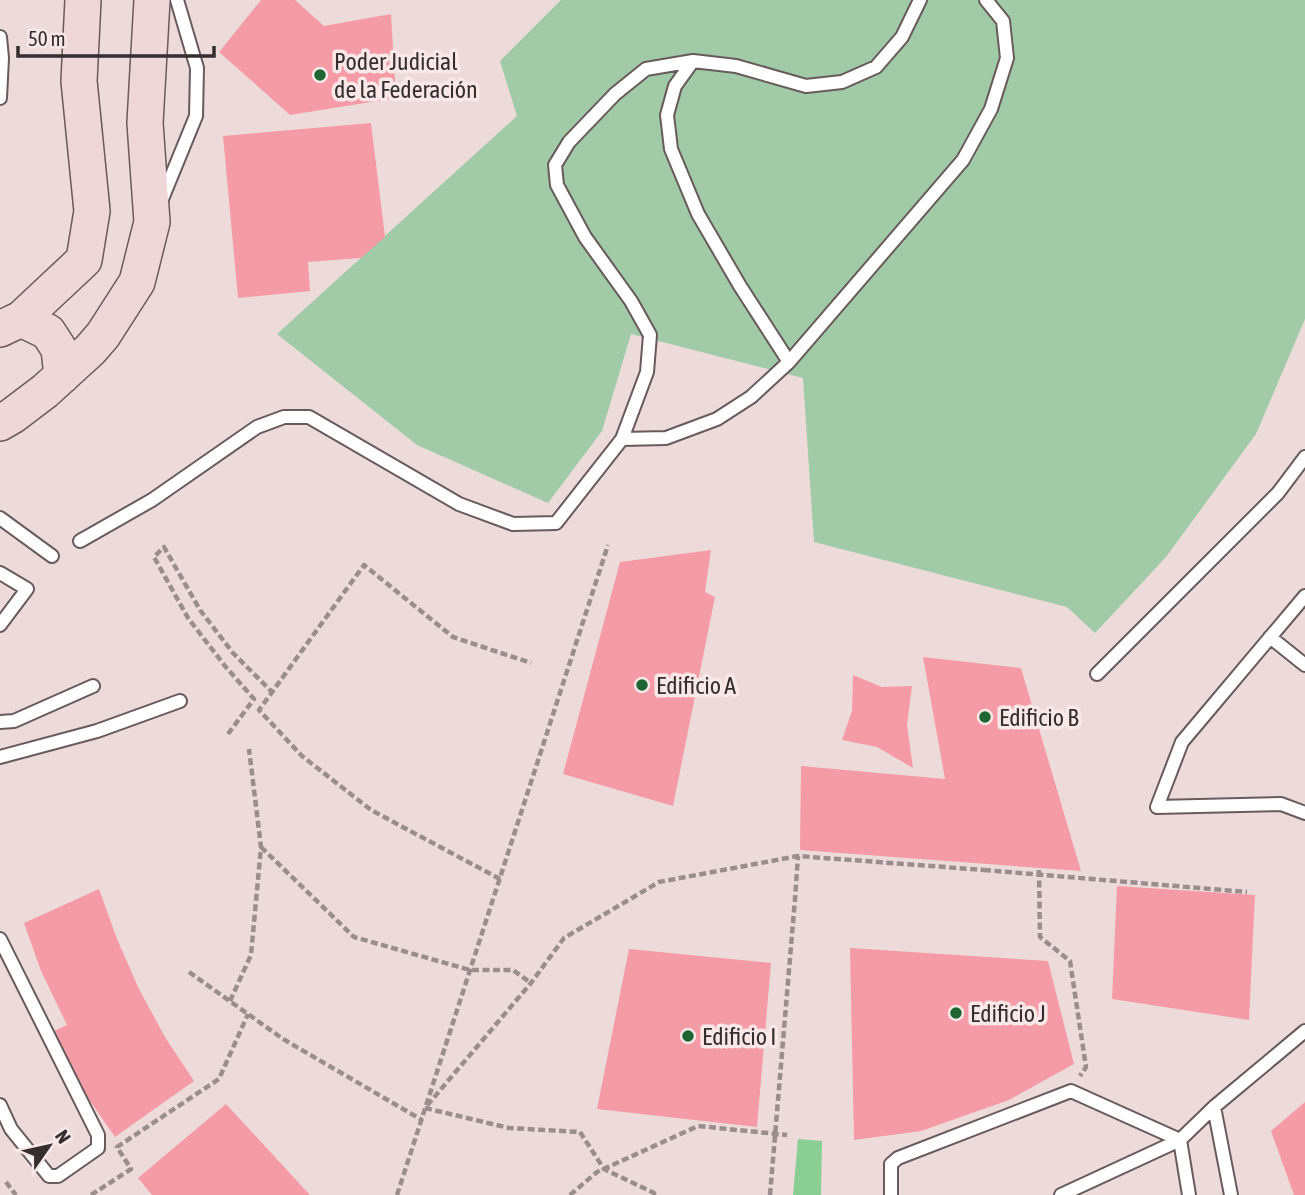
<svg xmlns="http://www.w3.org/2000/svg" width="1305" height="1195" viewBox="0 0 1305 1195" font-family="'Asap Condensed',sans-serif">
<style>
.green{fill:#a1cba6}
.water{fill:#8ace94}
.building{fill:#f49ba5}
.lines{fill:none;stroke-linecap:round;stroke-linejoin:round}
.lane-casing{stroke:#695a5b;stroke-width:16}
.secondary-casing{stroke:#695a5b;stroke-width:38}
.path{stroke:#9a8d8e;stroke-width:4.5;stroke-dasharray:7 3.5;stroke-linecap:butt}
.lane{stroke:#fff;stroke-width:12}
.secondary{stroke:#eed6d9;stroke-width:35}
.path-bridge{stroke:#9a8d8e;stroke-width:4.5;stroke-dasharray:7 3.5;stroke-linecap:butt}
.poi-dot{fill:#206632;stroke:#fae8e9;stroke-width:2.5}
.labels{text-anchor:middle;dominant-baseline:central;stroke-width:7;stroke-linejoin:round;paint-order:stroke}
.poi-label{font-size:24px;fill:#352e2f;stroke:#fae8e9;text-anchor:start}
</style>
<rect width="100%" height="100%" fill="#eddbdc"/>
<path class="green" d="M561 0H1305V319L1256 434 1166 557 1095 633 1067 607 814 542 803 378 631 334 602 431 548 503 417 445 277 334 517 116 500 61Z"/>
<path class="water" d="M798 1139 822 1141 821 1195H793Z"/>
<path class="building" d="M261 0H295L324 26 391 14 396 98 290 115 219 52Z
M371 123 385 237 361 258 308 262 310 291 238 298 223 136Z
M711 550 705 592 715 597 673 806 563 774 620 562Z
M923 657 1021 668 1081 871 800 850 801 766 945 779Z
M853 675 882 687 912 686 907 725 913 768 877 747 842 740 852 711Z
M1117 886 1255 895 1249 1020 1112 999Z
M99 889 117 939 139 989 165 1037 194 1081 115 1137 81 1088 52 1032 67 1025 41 971 24 923Z
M850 948 1048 961 1074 1064 1009 1100 921 1131 854 1140Z
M629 949 771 963 757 1127 597 1109Z
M1305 1102V1195H1294L1271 1131Z
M226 1104 310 1195H152L138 1178Z"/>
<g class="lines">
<defs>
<path id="lane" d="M0 37 2 58 0 98
M693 61 675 86 667 115 671 149 698 214 740 286 789 362
M162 199 196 116 197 68 177 0
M622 439 666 438 717 419 751 397 789 362 963 160 991 109 1007 58 1003 21 986 0
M0 518 52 556
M80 541 152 500 257 427 284 417H309L459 504 513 524 556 523 622 439 647 372 650 335 631 301 585 237 557 185 555 165 569 142 615 94 646 69 693 61 736 66 806 86 842 82 876 67 902 37 920 0
M0 573 27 589 0 625
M1305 596 1182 742 1157 807 1281 804 1305 813
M1270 637 1305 665
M1097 674 1278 493 1305 457
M0 722 14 721 93 686
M0 757 97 731 180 701
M0 939 98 1135V1148L58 1176H49L11 1129 0 1105
M1214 1107 1231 1195
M1180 1140 1189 1195
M891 1195V1164L898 1158 1071 1091 1180 1140
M1061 1195 1180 1140 1214 1107 1305 1031"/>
<path id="secondary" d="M21 319 48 332 59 349 62 376
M0 329 21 319 84 260 92 211 79 81 83 0
M0 423 12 416 45 391 90 350 103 335 137 282 152 222 145 123 152 0"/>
</defs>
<use href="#lane" class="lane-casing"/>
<use href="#secondary" class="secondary-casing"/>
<path class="path" d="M228 734 254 699 225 666 188 618 154 557 164 547 200 610 233 653 272 692
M261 847 354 937 470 970H513L531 983
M1039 870 1040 937 1070 961 1086 1067 1080 1076
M500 879 371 810 302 756 259 710 364 565 453 637 531 663
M189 972 283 1039 422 1120
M230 1001 251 955 261 847 249 749
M6 1182 16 1195
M91 1195 131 1169 117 1147 219 1079 248 1014
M397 1195 608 545
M570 1195 597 1172 698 1126 787 1135
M654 1195V1193L604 1169 580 1132 509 1128 425 1108 531 983 564 938 659 882 798 856 984 870
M770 1195 795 899 798 856"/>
<use href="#lane" class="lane"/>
<use href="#secondary" class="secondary"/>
<path class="path-bridge" d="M984 870 1247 892"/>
</g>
<g class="poi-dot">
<circle cx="320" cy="75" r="7"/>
<circle cx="642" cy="685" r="7"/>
<circle cx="985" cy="717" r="7"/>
<circle cx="956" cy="1013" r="7"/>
<circle cx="688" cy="1036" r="7"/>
</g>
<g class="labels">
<g class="poi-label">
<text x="334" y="61">Poder Judicial<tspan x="334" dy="28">de la Federación</tspan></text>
<text x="656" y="685">Edificio A</text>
<text x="999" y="717">Edificio B</text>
<text x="970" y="1013">Edificio J</text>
<text x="702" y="1036">Edificio I</text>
</g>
</g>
<g transform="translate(49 1146) rotate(56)" stroke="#fae8e9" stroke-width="5" paint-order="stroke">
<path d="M0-5L12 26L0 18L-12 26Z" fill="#352e2f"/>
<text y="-10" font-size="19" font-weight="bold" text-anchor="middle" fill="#352e2f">N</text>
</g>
<path d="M18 46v10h196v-10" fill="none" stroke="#352e2f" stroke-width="3.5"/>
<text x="28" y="46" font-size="21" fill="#352e2f" stroke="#fae8e9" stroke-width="5" paint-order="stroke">50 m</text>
</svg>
